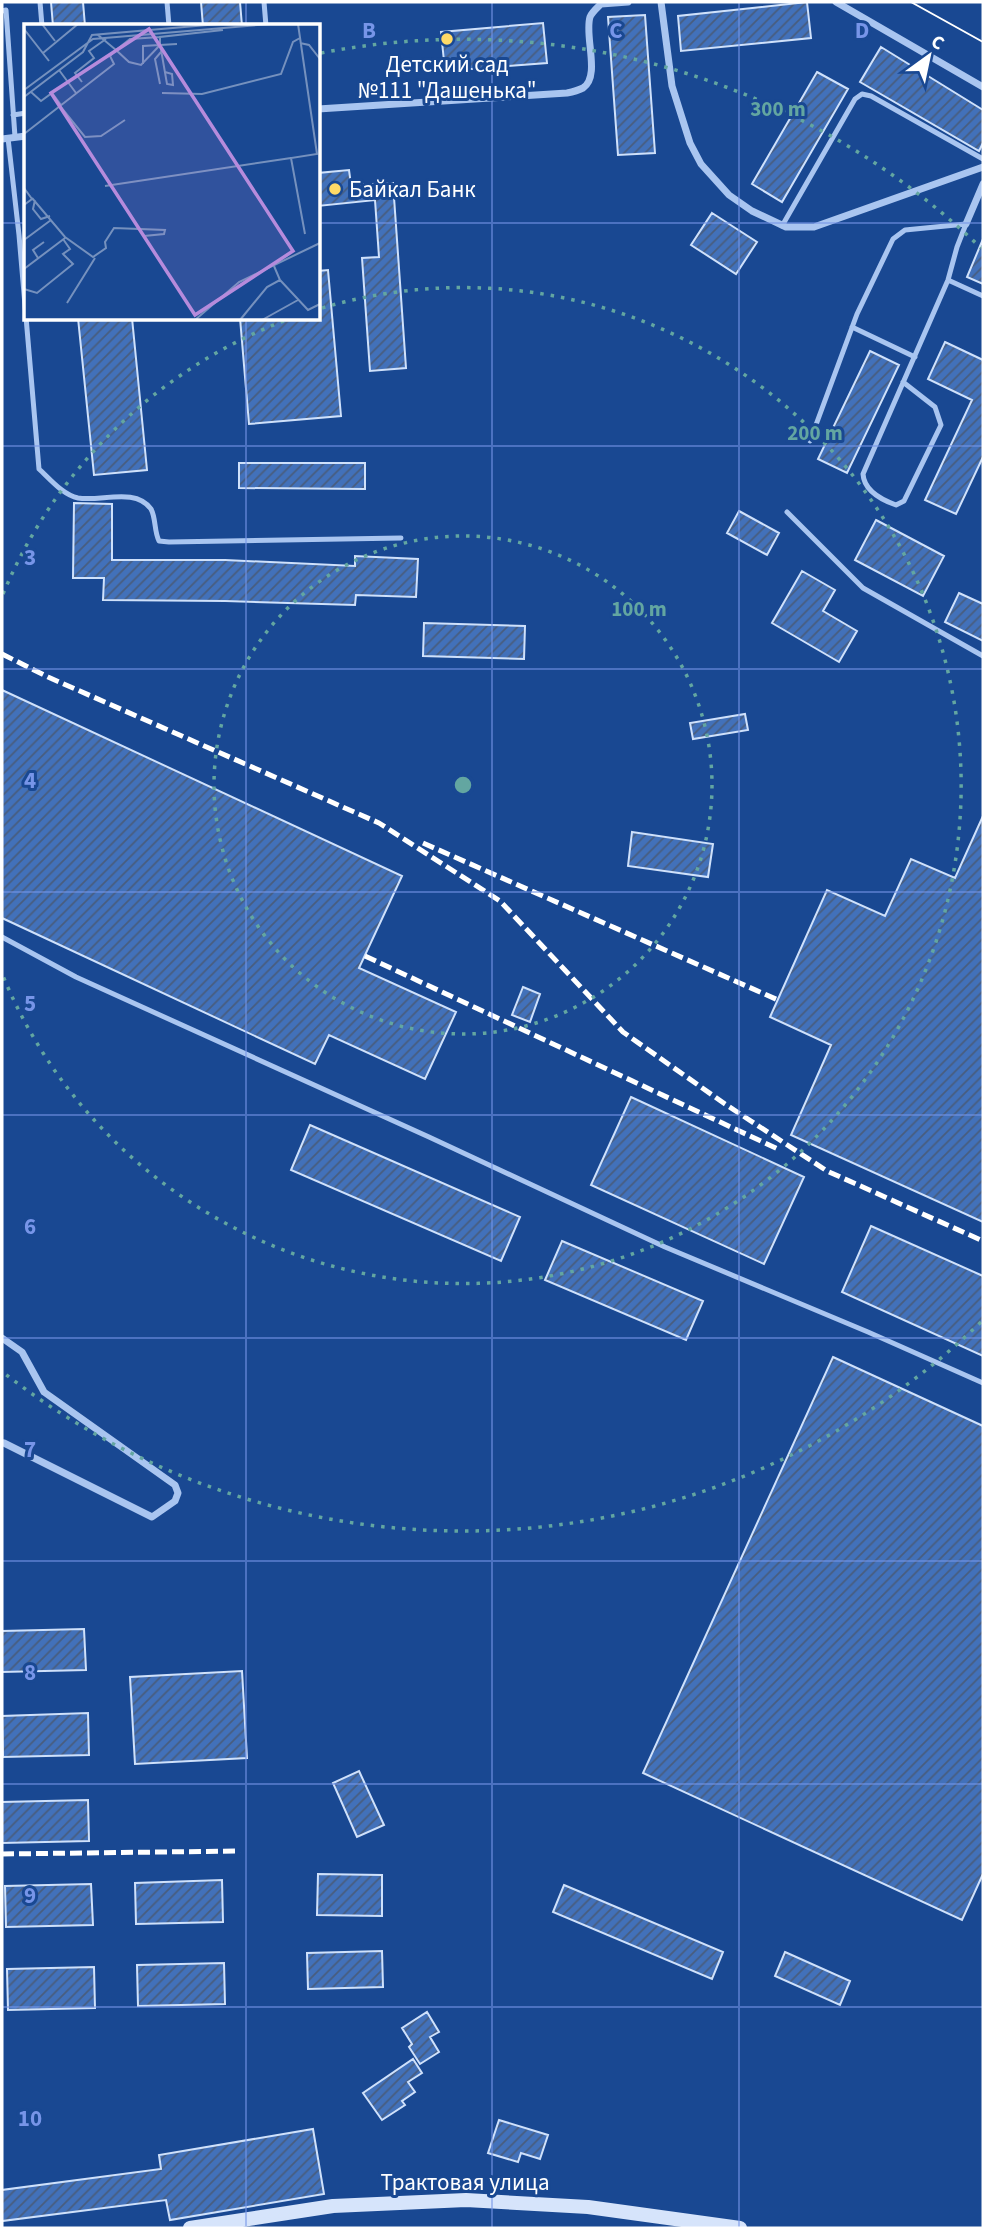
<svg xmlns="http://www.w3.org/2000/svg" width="985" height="2230" viewBox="0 0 985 2230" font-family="'Source Sans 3',sans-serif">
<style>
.building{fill:url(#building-hatch);stroke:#cfe1fb;stroke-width:2}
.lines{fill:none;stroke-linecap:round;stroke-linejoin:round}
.lane{stroke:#a9c5f0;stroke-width:5}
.street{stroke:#a9c5f0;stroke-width:7}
.secondary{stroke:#d6e4fb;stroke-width:14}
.tram{stroke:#fff;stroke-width:2}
.rail{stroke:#fff;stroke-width:5;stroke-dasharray:12 5;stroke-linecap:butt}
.grid{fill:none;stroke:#7795e8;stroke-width:2;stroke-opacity:0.55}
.ring{fill:none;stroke:#63a6a1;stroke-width:3.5;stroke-dasharray:3.5 7}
.poi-dot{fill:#ffda67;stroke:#194892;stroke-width:2.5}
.labels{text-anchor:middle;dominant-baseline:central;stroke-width:6;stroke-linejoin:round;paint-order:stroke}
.poi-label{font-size:23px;fill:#fff;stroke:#194892}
.street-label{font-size:23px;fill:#fff;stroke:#194892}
.inset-road{fill:none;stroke:#7591be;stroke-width:2}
.view{fill:#b68bdc;fill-opacity:0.15;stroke:#b68bdc;stroke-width:3.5}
.inset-edge{fill:none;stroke:#fff;stroke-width:3.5}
.grid-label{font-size:23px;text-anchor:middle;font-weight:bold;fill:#7795e8;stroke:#194892;stroke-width:6;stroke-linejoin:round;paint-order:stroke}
.centre{fill:#63a6a1;stroke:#194892;stroke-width:3.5}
.ring-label{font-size:21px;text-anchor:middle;font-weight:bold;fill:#63a6a1;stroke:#194892;stroke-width:6;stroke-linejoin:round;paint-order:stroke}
</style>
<defs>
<pattern id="building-hatch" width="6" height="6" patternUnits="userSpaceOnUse" patternTransform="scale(1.75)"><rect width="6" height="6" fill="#4271ba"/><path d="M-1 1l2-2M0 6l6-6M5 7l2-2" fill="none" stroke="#485d7e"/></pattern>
</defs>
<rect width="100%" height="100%" fill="#194892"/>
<path class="building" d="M51 2H83L85 26H53Z
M201 2H240L242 26H203Z
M807 2 811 38 681 51 678 16Z
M645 15 655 153 618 155 608 17Z
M543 23 547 63 445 71 441 32Z
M881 47 983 110V143L979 151 860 82Z
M817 72 848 89 782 202 752 184Z
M349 170 351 185 393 183 406 368 370 371 362 258 379 257 375 200 318 206V173Z
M712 213 757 242 736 274 691 245Z
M983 239V284L967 277Z
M328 270 341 416 249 424 240 318H318V271Z
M78 318H132L147 470 94 475Z
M945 342 983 360V457L956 514 925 500 972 400 928 379Z
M870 351 899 365 847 473 818 459Z
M239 463H365V489L239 488Z
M74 503 112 504V560H225L355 566V556L418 559 416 597 356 595 355 605 225 601 103 600 104 578H73Z
M739 511 779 533 767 555 727 533Z
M876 520 944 556 923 596 855 560Z
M802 571 835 590 823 611 857 631 839 662 772 623Z
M959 593 983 604V641L945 622Z
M424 623 525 626 524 659 423 656Z
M2 690 402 876 359 968 456 1012 425 1079 329 1035 315 1064 2 918Z
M745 714 748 730 693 739 690 723Z
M983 816V1222L791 1135 831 1045 770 1017 827 890 885 916 911 859 955 878Z
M632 832 713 844 708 877 628 866Z
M523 987 540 994 530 1022 512 1015Z
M631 1097 804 1177 764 1264 591 1185Z
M310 1125 520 1217 501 1261 291 1170Z
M871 1226 983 1276V1356L842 1292Z
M562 1241 703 1301 686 1340 545 1280Z
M833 1357 983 1426V1874L962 1920 643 1773Z
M84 1629 86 1670 2 1672V1631Z
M242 1671 247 1758 135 1764 130 1677Z
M88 1713 89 1755 3 1757 2 1716Z
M359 1771 384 1825 357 1837 333 1783Z
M88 1800 89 1841 2 1843V1802Z
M318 1874 382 1875V1916L317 1915Z
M222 1880 223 1922 136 1924 135 1883Z
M91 1884 93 1925 6 1927 5 1886Z
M564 1885 723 1952 712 1979 553 1912Z
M382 1951 383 1987 308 1989 307 1953Z
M785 1952 850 1981 840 2005 775 1976Z
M224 1963 225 2004 138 2006 137 1965Z
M94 1967 95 2008 8 2010 7 1969Z
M427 2012 439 2032 430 2037 439 2052 420 2064 409 2047 412 2044 402 2028Z
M413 2059 422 2073 408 2082 415 2092 402 2101 405 2105 382 2120 363 2093Z
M499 2120 548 2135 540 2159 521 2153 518 2162 488 2153Z
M313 2129 324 2194 170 2220 166 2200 2 2221V2190L161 2169 159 2155Z"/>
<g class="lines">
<path class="lane" d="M40 2 42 26
M167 2 169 26
M264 2 266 26
M2 11 6 10 15 137
M13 115 26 113
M8 138 19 235 39 469C50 479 63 495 78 498 101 502 135 487 151 509 156 518 154 531 159 541L169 542 401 538
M782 226 855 99 862 94 871 96 983 159
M948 280 983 296
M852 327 915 357
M810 441 857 314 893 239 905 230 966 224 957 247 948 280 863 474C864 491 882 500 896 505L904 501 941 425 935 407 903 382
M787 512 863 588 983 656
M2 937 76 977 429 1137 665 1247 868 1332 983 1383"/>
<path class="street" d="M661 2 672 86 690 143 701 164 729 195 752 211 786 227H814L983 167
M836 2 983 87
M318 109 567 93C572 92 579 90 583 88 601 76 584 36 590 17 592 12 597 8 601 4L628 2
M2 139 26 136
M966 224 983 184
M2 1338 22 1352 44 1392 175 1485 178 1493 175 1501 152 1517 4 1443"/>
<path class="secondary" d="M190 2228 333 2206 466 2200 588 2207 740 2228"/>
<path class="tram" d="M911 2 983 42"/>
<path class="rail" d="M2 654 48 677 379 823 500 901 623 1032 725 1104 827 1171 983 1241
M423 843 778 1000
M365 956 780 1150
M2 1854 240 1851"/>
</g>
<path class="grid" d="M246 2V26M492 2V2228M739 2V2228M2 223H26M318 223H983M246 318V2228M2 446H983M2 669H983M2 892H983M2 1115H983M2 1338H983M2 1561H983M2 1784H983M2 2007H983"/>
<g class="ring">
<circle cx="463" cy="785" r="249"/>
<path d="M3 594A498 498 0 0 1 289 319M322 308A498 498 0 1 1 3 976"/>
<path d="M981 1322A746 746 0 0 1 4 1373M321 53A746 746 0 0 1 981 248"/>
</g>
<g class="poi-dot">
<circle cx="447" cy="39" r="7"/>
<circle cx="335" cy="189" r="7"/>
</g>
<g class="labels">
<g class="poi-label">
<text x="447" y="64">Детский сад<tspan x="447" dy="26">№111 "Дашенька"</tspan></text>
<text x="349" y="189" text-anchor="start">Байкал Банк</text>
</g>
<g class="street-label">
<text x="465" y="2182">Трактовая улица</text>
</g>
</g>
<g transform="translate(24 24)">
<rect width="296" height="296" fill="#194892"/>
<path class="inset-road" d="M18 0 31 17M274 0 293 130 267 134 281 210M0 5 25 37M276 19 285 21 296 35M136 21 117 41 105 38 92 26 106 15 136 13M19 29 54 0M119 40V22L153 20M35 46 52 69M141 48 148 50 149 61 143 60 136 20V13L199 6M58 58 51 49 70 34 65 27 82 15M136 60 131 35 137 28M0 66 69 15 246 0M7 68 17 77 28 69 37 81M138 69 178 70 257 50 269 18 276 14M0 73 59 28 68 11 195 0M36 82 61 113 77 112 101 96M0 110 90 40 86 32 92 26 74 11M81 162 267 134M0 164 8 175 0 181M8 174 41 213 69 233 82 224 81 218 90 204 141 206 140 210 120 212M11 176 9 185 17 195 26 192M0 216 27 196M14 234 9 226 20 218M0 245 41 214M256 256 284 286 296 280M0 265 13 269 49 240 39 230 46 225 39 215M43 279 71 234M171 296 215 258 296 219M216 296 243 263 256 256 250 242M238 296 274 276"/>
<path class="view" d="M125 5 269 227 171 291 27 69Z"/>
<rect width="296" height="296" class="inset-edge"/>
</g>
<g class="grid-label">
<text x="369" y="38">B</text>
<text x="616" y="38">C</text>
<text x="862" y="38">D</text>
<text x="30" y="565">3</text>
<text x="30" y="788">4</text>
<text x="30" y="1011">5</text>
<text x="30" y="1234">6</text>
<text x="30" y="1457">7</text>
<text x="30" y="1680">8</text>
<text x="30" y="1903">9</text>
<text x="30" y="2126">10</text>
</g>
<circle cx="463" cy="785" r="10" class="centre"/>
<g class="ring-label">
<text x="778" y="116">300 m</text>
<text x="815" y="440">200 m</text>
<text x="639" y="616">100 m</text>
</g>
<rect width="985" height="2230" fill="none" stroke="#ffffff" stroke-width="7"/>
<g transform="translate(929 56) rotate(33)" stroke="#194892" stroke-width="5" paint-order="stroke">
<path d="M0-5L12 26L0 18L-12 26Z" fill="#ffffff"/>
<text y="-10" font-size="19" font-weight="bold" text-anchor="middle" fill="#ffffff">С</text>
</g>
</svg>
